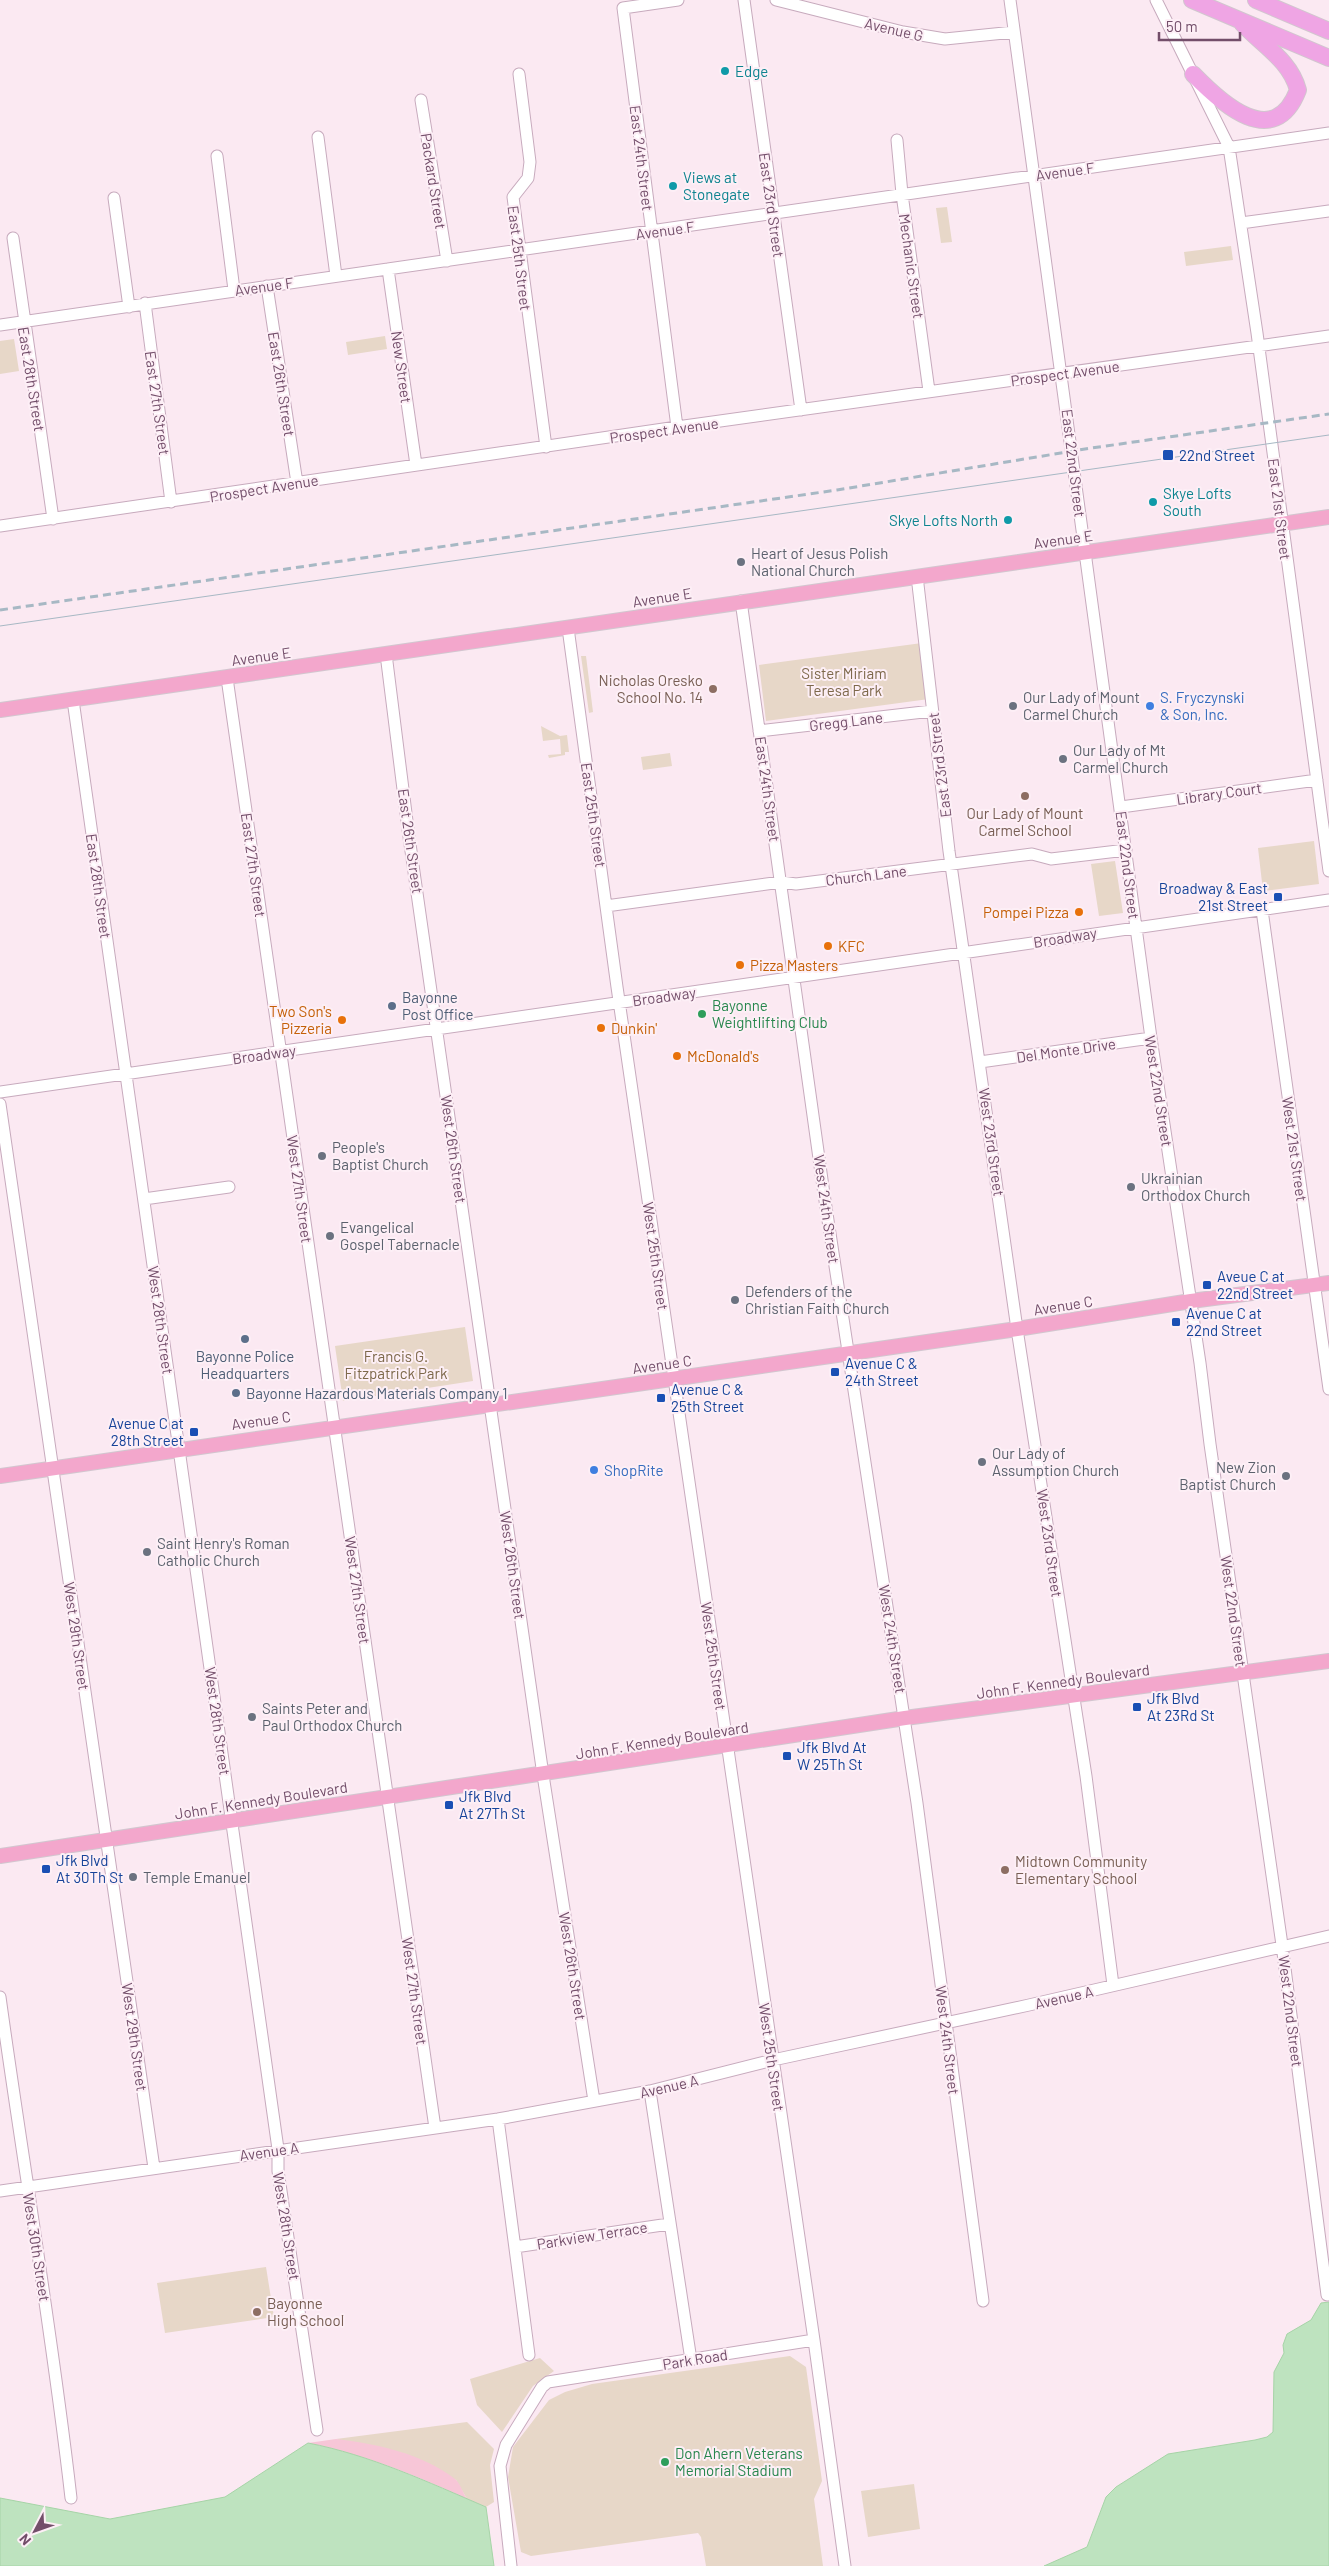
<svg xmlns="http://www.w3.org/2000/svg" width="1329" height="2566" viewBox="0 0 1329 2566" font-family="Barlow,sans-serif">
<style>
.green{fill:#e7d7c8}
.sand{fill:#f7c6d7}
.water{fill:#bee3bf;stroke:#a6d4a7}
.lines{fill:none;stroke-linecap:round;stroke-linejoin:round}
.minor-casing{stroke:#c7aabd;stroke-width:13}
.major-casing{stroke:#d2c6cf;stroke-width:16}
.highway-casing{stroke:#d2c6cf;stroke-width:18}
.minor{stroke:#fff;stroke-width:11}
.major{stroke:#f3a7cc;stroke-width:14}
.highway{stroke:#efa5e4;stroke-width:16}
.tram{stroke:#a7b8c4;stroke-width:1}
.rail{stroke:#a7b8c4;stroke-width:3;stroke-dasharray:8 5;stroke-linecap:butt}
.culture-dot{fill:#0f9aa8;stroke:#fdeff6;stroke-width:2}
.transit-dot{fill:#1a4fb4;stroke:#fdeff6;stroke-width:2}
.worship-dot{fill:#6b7280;stroke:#fdeff6;stroke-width:2}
.education-dot{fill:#8d6e63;stroke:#fdeff6;stroke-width:2}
.shop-dot{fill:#3f7fe0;stroke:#fdeff6;stroke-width:2}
.food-dot{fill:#e8710a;stroke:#fdeff6;stroke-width:2}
.service-dot{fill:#5c6f8a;stroke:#fdeff6;stroke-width:2}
.leisure-dot{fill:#2e9e5b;stroke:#fdeff6;stroke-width:2}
.labels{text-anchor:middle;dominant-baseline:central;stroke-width:4;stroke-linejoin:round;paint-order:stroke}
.street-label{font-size:15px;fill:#734e6a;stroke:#fdeff6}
.culture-label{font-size:15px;fill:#0d838f;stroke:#fdeff6;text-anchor:start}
.transit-label{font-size:15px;fill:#164399;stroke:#fdeff6;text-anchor:start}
.worship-label{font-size:15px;fill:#5b616d;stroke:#fdeff6;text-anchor:start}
.park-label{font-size:15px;fill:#7d684a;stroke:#fdeff6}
.education-label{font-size:15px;fill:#785e54;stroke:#fdeff6;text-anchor:start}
.shop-label{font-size:15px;fill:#366cbe;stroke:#fdeff6;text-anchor:start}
.food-label{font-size:15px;fill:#c56008;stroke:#fdeff6;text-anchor:start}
.service-label{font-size:15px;fill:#4e5e75;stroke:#fdeff6;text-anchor:start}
.leisure-label{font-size:15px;fill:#27864d;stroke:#fdeff6;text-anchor:start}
</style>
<rect width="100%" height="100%" fill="#fbe9f2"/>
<path class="green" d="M947 207 952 242 941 243 936 208Z
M1231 246 1233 260 1186 266 1184 252Z
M385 336 387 349 348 355 346 342Z
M14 339 19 371 0 374V341Z
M922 643 929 699 766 721 759 665Z
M581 656H586L593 712 589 713Z
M541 726 560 736 567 735 569 752H565V755L549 758 548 755 561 754 560 739 543 741Z
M670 753 672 766 643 770 641 757Z
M1314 841 1319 884 1263 891 1258 848Z
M1115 861 1123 913 1099 916 1091 864Z
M465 1327 473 1381 343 1401 335 1346Z
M266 2267 274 2317 165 2333 157 2283Z
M790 2356 806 2367 822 2481 814 2499 823 2566H706L701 2537 698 2533 531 2556 521 2552 508 2477 513 2447 549 2400 565 2392 592 2384Z
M540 2358 554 2371 533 2386 502 2432 477 2405 470 2379Z
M467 2422 494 2449 490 2465 494 2502 486 2507 467 2499 456 2480 336 2439Z
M914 2484 920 2529 868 2537 861 2491Z"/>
<path class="sand" d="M336 2439C377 2444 421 2453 455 2479 460 2483 463 2493 467 2499 416 2475 363 2454 308 2443Z"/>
<path class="water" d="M1329 2302V2566H1044L1087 2547 1106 2497 1116 2487 1168 2454 1255 2440 1267 2437 1273 2432 1274 2372 1284 2353 1283 2345 1287 2334 1311 2320 1321 2303Z
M308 2443C370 2455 428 2482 486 2507L494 2566H0V2498L110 2519 225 2497Z"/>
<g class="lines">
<defs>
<path id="minor" d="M744 0 801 410
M776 0 903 32 945 39 1014 32
M1010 0 1151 1038 1200 1363 1210 1444 1282 1945 1327 2295
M1156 0 1229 147 1257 333 1329 871
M519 74 530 162 528 178 513 197 546 447
M421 100 447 261
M318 137 336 276
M897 140 902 194 929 391
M217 156 234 290
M114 198 129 307
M1241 223 1329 211
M13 238 53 519
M388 269 416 465
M267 286 297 483
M145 303 171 502
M0 325 1329 133
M677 427 623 8 678 0
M0 526 677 427 1329 336
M917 576 949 851 1017 1329 1086 1776 1113 1985
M741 601 824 1194 917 1803 983 2301
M568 628 617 987 814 2340 845 2566
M386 654 409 837 543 1775 594 2101
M227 678 435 2128
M73 700 278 2149V2171L317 2430
M759 731 932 711
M1121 807 1317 780
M606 906 781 882 796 884 1032 854 1051 859 1126 850
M1262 910 1329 1389
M980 1062 1151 1038
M0 1092 1329 900
M0 1104 154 2168
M144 1199 229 1187
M0 1997C23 2164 52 2330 71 2498
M650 2091 691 2360
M498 2119 529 2355
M0 2191 498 2119 650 2091 773 2060 1029 2005 1329 1936
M515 2247 669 2224
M511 2566 500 2466 506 2445 542 2387 548 2382 814 2340"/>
<path id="major" d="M0 710 1329 517
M0 1476 1017 1329 1191 1301 1329 1283
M0 1856 905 1718 1329 1661"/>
<path id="highway" d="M1192 0 1329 58
M1256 0 1329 31
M1193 74C1221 103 1274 152 1298 90 1290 60 1262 45 1242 23"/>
</defs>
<use href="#minor" class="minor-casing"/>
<use href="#major" class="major-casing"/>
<use href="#highway" class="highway-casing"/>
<use href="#minor" class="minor"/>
<use href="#major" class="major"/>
<use href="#highway" class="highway"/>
<path class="tram" d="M0 626 1329 435"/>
<path class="rail" d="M0 610 837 490 1085 449 1329 414"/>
</g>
<g class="culture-dot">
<circle cx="725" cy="71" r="5"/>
<circle cx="673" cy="186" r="5"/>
<circle cx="1153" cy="502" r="5"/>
<circle cx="1008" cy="520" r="5"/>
</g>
<g class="transit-dot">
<rect x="1162" y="449" width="12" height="12" rx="2.5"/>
<rect x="1273" y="892" width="10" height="10" rx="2.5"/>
<rect x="1202" y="1280" width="10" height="10" rx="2.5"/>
<rect x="1171" y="1317" width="10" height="10" rx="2.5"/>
<rect x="830" y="1367" width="10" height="10" rx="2.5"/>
<rect x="656" y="1393" width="10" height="10" rx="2.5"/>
<rect x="189" y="1427" width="10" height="10" rx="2.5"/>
<rect x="1132" y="1702" width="10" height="10" rx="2.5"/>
<rect x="782" y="1751" width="10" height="10" rx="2.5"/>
<rect x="444" y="1800" width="10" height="10" rx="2.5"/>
<rect x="41" y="1864" width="10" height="10" rx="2.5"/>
</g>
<g class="worship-dot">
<circle cx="741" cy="562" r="5"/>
<circle cx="1013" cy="706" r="5"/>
<circle cx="1063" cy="759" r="5"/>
<circle cx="322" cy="1156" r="5"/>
<circle cx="1131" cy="1187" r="5"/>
<circle cx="330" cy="1236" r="5"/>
<circle cx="735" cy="1300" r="5"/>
<circle cx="982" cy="1462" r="5"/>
<circle cx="1286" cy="1476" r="5"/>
<circle cx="147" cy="1552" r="5"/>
<circle cx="252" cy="1717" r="5"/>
<circle cx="133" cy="1877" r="5"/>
</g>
<g class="education-dot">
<circle cx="713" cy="689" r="5"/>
<circle cx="1025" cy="796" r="5"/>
<circle cx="1005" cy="1870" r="5"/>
<circle cx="257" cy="2312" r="5"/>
</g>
<g class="shop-dot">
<circle cx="1150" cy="706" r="5"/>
<circle cx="594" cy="1470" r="5"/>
</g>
<g class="food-dot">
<circle cx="1079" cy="912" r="5"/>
<circle cx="828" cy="946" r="5"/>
<circle cx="740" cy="965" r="5"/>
<circle cx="342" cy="1020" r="5"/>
<circle cx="601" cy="1028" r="5"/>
<circle cx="677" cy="1056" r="5"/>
</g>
<g class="service-dot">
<circle cx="392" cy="1006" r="5"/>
<circle cx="245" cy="1339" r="5"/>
<circle cx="236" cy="1393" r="5"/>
</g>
<g class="leisure-dot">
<circle cx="702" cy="1014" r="5"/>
<circle cx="665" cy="2462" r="5"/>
</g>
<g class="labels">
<g class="street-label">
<text transform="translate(894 29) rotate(13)">Avenue G</text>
<text transform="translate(642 158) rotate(83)">East 24th Street</text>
<text transform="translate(1065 171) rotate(-8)">Avenue F</text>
<text transform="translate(434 181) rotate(81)">Packard Street</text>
<text transform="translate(772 205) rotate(82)">East 23rd Street</text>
<text transform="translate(665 230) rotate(-8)">Avenue F</text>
<text transform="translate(520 258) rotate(83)">East 25th Street</text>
<text transform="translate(912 266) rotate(82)">Mechanic Street</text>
<text transform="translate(264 286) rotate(-8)">Avenue F</text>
<text transform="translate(402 367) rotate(82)">New Street</text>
<text transform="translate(1065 373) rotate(-8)">Prospect Avenue</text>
<text transform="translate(32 379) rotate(81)">East 28th Street</text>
<text transform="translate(282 384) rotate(81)">East 26th Street</text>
<text transform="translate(158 403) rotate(82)">East 27th Street</text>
<text transform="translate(664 430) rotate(-8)">Prospect Avenue</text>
<text transform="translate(1074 463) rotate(83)">East 22nd Street</text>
<text transform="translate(264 488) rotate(-9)">Prospect Avenue</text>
<text transform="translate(1280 509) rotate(83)">East 21st Street</text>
<text transform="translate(1063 539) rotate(-8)">Avenue E</text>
<text transform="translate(662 597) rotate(-9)">Avenue E</text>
<text transform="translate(261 656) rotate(-8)">Avenue E</text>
<text transform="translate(846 721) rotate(-7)">Gregg Lane</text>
<text transform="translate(939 765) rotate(-97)">East 23rd Street</text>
<text transform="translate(768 789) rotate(82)">East 24th Street</text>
<text transform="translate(1219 793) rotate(-8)">Library Court</text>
<text transform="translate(594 815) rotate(82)">East 25th Street</text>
<text transform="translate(411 841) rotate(82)">East 26th Street</text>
<text transform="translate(254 865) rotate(82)">East 27th Street</text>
<text transform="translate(1128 865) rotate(83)">East 22nd Street</text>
<text transform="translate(866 875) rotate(-7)">Church Lane</text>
<text transform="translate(99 886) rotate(82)">East 28th Street</text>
<text transform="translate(1065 937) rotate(-9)">Broadway</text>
<text transform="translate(664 996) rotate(-8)">Broadway</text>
<text transform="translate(1066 1050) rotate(-8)">Del Monte Drive</text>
<text transform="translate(264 1054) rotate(-8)">Broadway</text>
<text transform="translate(1159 1091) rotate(81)">West 22nd Street</text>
<text transform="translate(992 1142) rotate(82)">West 23rd Street</text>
<text transform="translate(454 1149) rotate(82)">West 26th Street</text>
<text transform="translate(1295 1149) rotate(82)">West 21st Street</text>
<text transform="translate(300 1189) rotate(82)">West 27th Street</text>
<text transform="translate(827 1209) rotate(82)">West 24th Street</text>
<text transform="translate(656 1256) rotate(82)">West 25th Street</text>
<text transform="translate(1063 1305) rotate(-9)">Avenue C</text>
<text transform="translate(161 1320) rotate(82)">West 28th Street</text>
<text transform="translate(662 1364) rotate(-8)">Avenue C</text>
<text transform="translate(261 1420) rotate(-8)">Avenue C</text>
<text transform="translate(1050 1543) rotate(82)">West 23rd Street</text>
<text transform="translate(513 1565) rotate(82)">West 26th Street</text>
<text transform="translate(358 1590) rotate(82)">West 27th Street</text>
<text transform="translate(1234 1611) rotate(82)">West 22nd Street</text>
<text transform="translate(77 1636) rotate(82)">West 29th Street</text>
<text transform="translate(893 1639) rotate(81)">West 24th Street</text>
<text transform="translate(714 1656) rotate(82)">West 25th Street</text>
<text transform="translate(1063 1681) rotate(-8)">John F. Kennedy Boulevard</text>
<text transform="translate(218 1721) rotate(82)">West 28th Street</text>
<text transform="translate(662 1740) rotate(-9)">John F. Kennedy Boulevard</text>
<text transform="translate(261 1800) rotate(-9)">John F. Kennedy Boulevard</text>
<text transform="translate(573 1966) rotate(81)">West 26th Street</text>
<text transform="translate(415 1991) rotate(82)">West 27th Street</text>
<text transform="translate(1064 1997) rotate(-13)">Avenue A</text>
<text transform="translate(1291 2011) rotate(83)">West 22nd Street</text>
<text transform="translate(135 2037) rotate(82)">West 29th Street</text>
<text transform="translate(948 2040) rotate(83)">West 24th Street</text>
<text transform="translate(772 2057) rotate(82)">West 25th Street</text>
<text transform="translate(669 2086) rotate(-13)">Avenue A</text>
<text transform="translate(269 2151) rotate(-8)">Avenue A</text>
<text transform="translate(287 2226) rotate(81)">West 28th Street</text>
<text transform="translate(592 2235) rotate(-9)">Parkview Terrace</text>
<text transform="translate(37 2247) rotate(81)">West 30th Street</text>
<text transform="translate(695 2359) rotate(-9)">Park Road</text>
</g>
<g class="culture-label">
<text x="735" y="71">Edge</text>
<text x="683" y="177">Views at<tspan x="683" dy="17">Stonegate</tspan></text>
<text x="1163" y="493">Skye Lofts<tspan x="1163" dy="17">South</tspan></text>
<text x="998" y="520" text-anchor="end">Skye Lofts North</text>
</g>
<g class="transit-label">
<text x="1179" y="455">22nd Street</text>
<text x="1268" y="888" text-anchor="end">Broadway &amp; East<tspan x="1268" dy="17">21st Street</tspan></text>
<text x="1217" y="1276">Aveue C at<tspan x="1217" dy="17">22nd Street</tspan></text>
<text x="1186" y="1313">Avenue C at<tspan x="1186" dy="17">22nd Street</tspan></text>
<text x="845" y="1363">Avenue C &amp;<tspan x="845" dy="17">24th Street</tspan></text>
<text x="671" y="1389">Avenue C &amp;<tspan x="671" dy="17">25th Street</tspan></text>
<text x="184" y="1423" text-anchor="end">Avenue C at<tspan x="184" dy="17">28th Street</tspan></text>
<text x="1147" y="1698">Jfk Blvd<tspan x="1147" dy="17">At 23Rd St</tspan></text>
<text x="797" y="1747">Jfk Blvd At<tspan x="797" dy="17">W 25Th St</tspan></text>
<text x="459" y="1796">Jfk Blvd<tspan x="459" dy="17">At 27Th St</tspan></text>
<text x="56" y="1860">Jfk Blvd<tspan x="56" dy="17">At 30Th St</tspan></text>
</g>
<g class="worship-label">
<text x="751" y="553">Heart of Jesus Polish<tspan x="751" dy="17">National Church</tspan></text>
<text x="1023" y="697">Our Lady of Mount<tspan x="1023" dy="17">Carmel Church</tspan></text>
<text x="1073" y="750">Our Lady of Mt<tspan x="1073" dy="17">Carmel Church</tspan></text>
<text x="332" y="1147">People's<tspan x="332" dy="17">Baptist Church</tspan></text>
<text x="1141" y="1178">Ukrainian<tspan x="1141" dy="17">Orthodox Church</tspan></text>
<text x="340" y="1227">Evangelical<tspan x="340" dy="17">Gospel Tabernacle</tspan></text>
<text x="745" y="1291">Defenders of the<tspan x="745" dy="17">Christian Faith Church</tspan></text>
<text x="992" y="1453">Our Lady of<tspan x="992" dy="17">Assumption Church</tspan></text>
<text x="1276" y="1467" text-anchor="end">New Zion<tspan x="1276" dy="17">Baptist Church</tspan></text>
<text x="157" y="1543">Saint Henry's Roman<tspan x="157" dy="17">Catholic Church</tspan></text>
<text x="262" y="1708">Saints Peter and<tspan x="262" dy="17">Paul Orthodox Church</tspan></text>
<text x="143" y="1877">Temple Emanuel</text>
</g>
<g class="park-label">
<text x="844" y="673">Sister Miriam<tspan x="844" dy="17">Teresa Park</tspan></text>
<text x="396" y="1356">Francis G.<tspan x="396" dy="17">Fitzpatrick Park</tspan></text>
</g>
<g class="education-label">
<text x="703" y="680" text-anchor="end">Nicholas Oresko<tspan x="703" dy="17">School No. 14</tspan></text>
<text x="1025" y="813" text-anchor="middle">Our Lady of Mount<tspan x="1025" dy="17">Carmel School</tspan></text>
<text x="1015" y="1861">Midtown Community<tspan x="1015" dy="17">Elementary School</tspan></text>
<text x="267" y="2303">Bayonne<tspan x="267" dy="17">High School</tspan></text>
</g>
<g class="shop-label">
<text x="1160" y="697">S. Fryczynski<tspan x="1160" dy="17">&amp; Son, Inc.</tspan></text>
<text x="604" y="1470">ShopRite</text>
</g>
<g class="food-label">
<text x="1069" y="912" text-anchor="end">Pompei Pizza</text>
<text x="838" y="946">KFC</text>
<text x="750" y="965">Pizza Masters</text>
<text x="332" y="1011" text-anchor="end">Two Son's<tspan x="332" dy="17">Pizzeria</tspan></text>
<text x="611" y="1028">Dunkin'</text>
<text x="687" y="1056">McDonald's</text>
</g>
<g class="service-label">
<text x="402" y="997">Bayonne<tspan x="402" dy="17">Post Office</tspan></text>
<text x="245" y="1356" text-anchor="middle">Bayonne Police<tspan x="245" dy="17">Headquarters</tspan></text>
<text x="246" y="1393">Bayonne Hazardous Materials Company 1</text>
</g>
<g class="leisure-label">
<text x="712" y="1005">Bayonne<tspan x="712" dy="17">Weightlifting Club</tspan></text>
<text x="675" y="2453">Don Ahern Veterans<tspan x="675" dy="17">Memorial Stadium</tspan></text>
</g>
</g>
<g transform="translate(35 2531) rotate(229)" stroke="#fdeff6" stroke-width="4" paint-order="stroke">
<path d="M0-4L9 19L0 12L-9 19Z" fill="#734e6a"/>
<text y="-8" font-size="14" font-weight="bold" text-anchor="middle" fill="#734e6a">N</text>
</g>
<path d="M1159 32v8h81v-8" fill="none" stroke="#734e6a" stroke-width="2.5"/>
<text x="1166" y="32" font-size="15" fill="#734e6a" stroke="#fdeff6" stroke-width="4" paint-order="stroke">50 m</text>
</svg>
